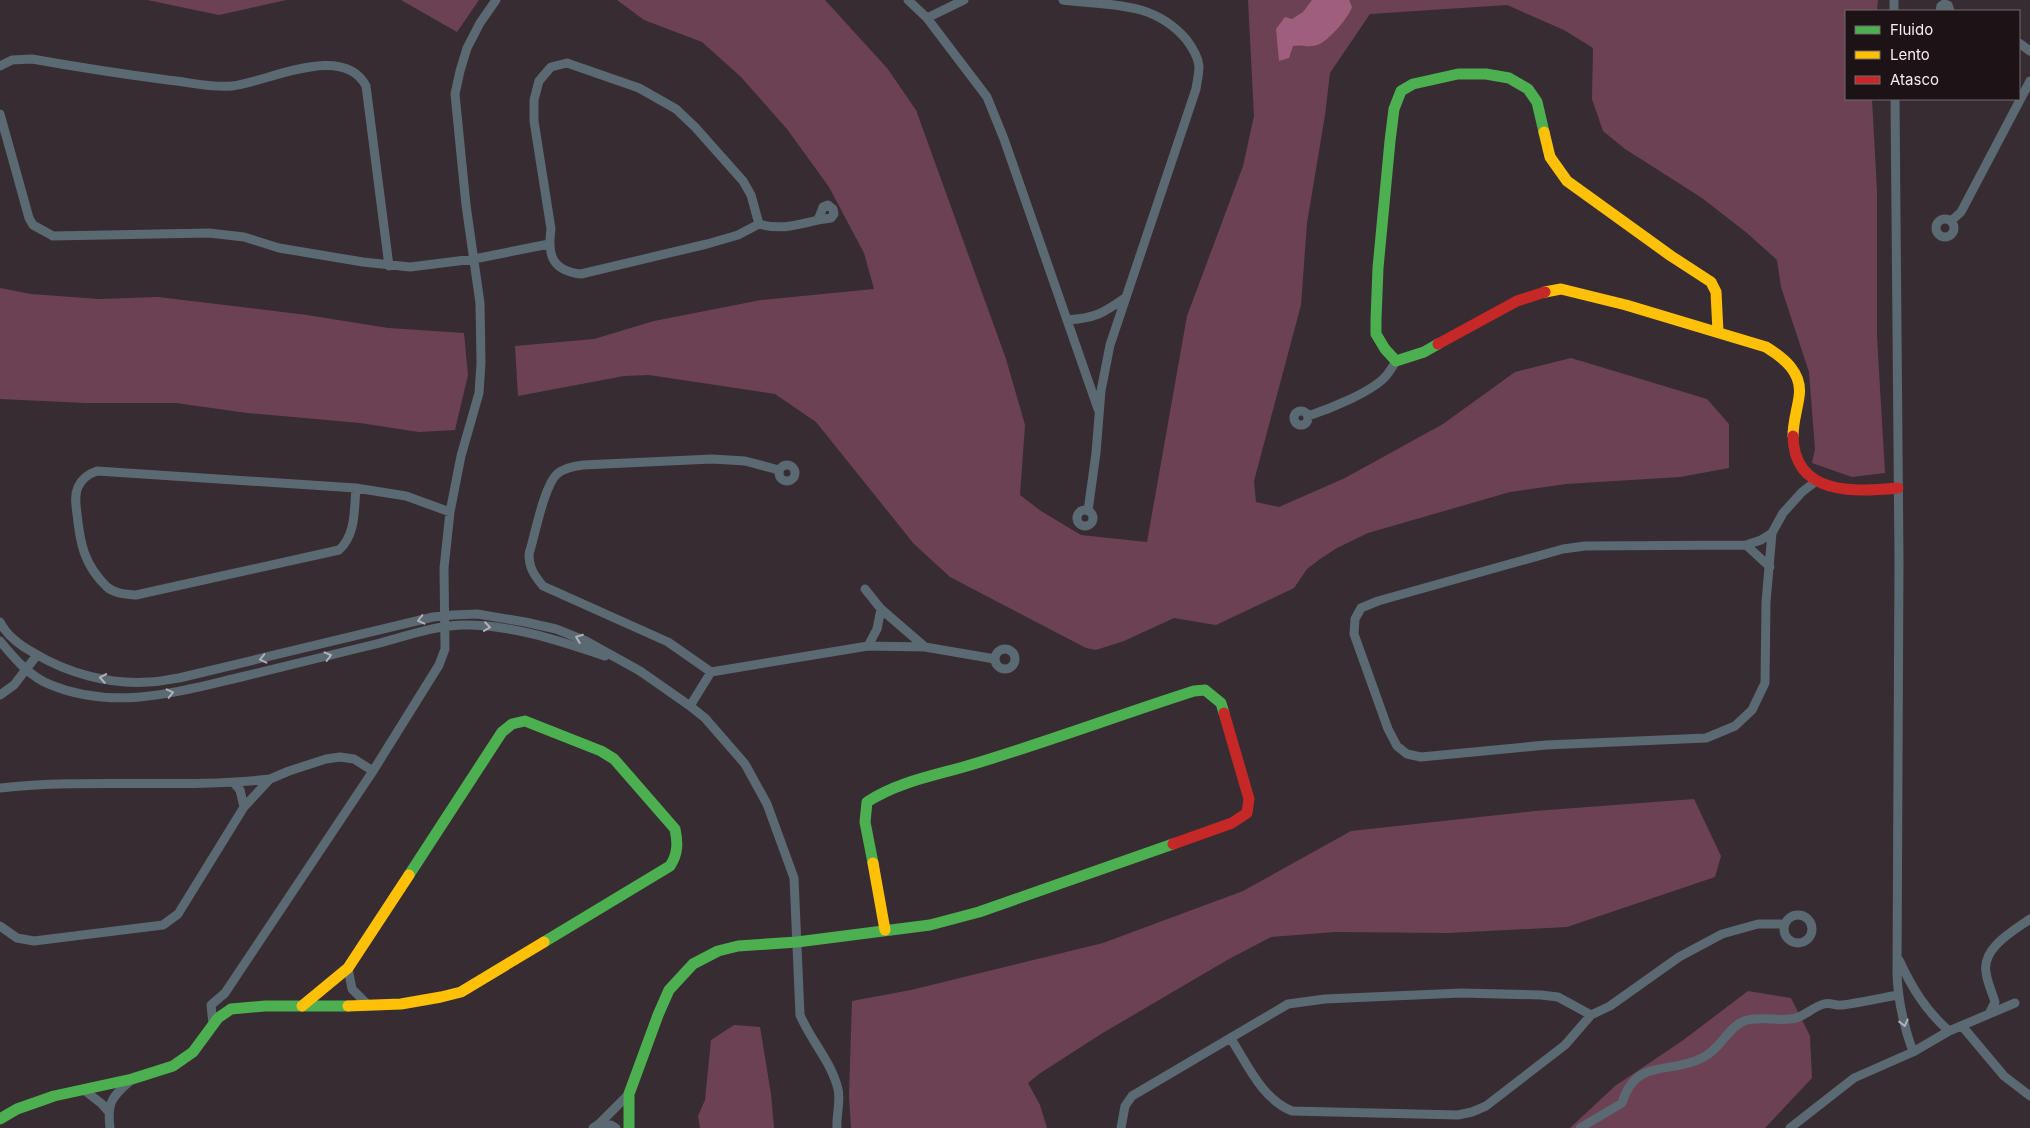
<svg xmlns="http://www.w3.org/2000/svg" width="2030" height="1128" viewBox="0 0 2030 1128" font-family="Inter,sans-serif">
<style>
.green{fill:#6d4154}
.water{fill:#9f5e7b}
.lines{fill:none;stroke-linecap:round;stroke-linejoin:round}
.street{stroke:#5a6972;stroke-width:9}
.fast{stroke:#4caf50;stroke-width:11}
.slow{stroke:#ffc107;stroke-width:11}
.jam{stroke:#c62828;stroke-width:11}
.oneway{stroke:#b1b0b7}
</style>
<rect width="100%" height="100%" fill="#372c31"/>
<path class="green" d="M147 0H286L219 15Z
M401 0H479L457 32Z
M617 0H825L887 68 916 110 1006 359 1025 425 1020 495 1041 511 1081 535 1147 542 1187 316 1243 166 1254 116 1248 0H1878L1877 11H1846V99H1872L1877 191V337L1885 473 1852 477 1812 463 1815 449 1809 372 1781 287 1777 260 1747 233 1702 198 1625 149 1603 131 1592 99 1593 48 1564 30 1507 5 1370 14 1330 73 1325 115 1307 223 1301 305 1254 481 1256 502 1279 507 1345 478 1443 424 1515 372 1571 358 1707 399 1729 424V468L1680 477 1566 484 1510 492 1368 533 1337 548 1320 559 1307 569 1294 588 1216 625 1174 618 1124 641 1096 650 1086 648 950 577 914 544 816 422 775 394 649 375 624 376 518 396 515 346 594 339 654 321 761 300 874 289 864 253 829 187 787 129 741 77 702 42 644 20Z
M0 288 31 294 99 299 158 297 307 315 388 328 464 333 468 375 455 430 419 432 360 423 247 413 176 403H86L0 399Z
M1694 799 1721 856 1715 877 1567 927 1448 933 1335 932 1271 937 1229 959 1101 1034 1039 1074 1028 1083 1040 1105 1047 1128H851L849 1095 852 1001 911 990 1103 943 1243 891 1351 831 1535 811Z
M1748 991 1791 998 1810 1036 1812 1078 1765 1128H1570L1615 1086 1682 1041Z
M734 1025 760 1027 771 1094 774 1128H700L698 1116 705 1100 711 1040Z"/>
<path class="water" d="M1312 0H1349L1352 7C1349 17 1328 42 1317 45 1309 48 1302 44 1293 46L1289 58 1279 61 1276 29 1285 17 1292 19 1303 12Z"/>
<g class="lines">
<path class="street" d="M908 0 927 18 987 97 1004 139 1098 409
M1063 0C1110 6 1152 0 1186 39 1192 47 1198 56 1199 66 1199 74 1197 82 1196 89L1110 345 1101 391 1096 453 1088 511
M1894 0V11
M1940 11 1941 6 1944 4 1948 5 1950 11
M927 18 964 0
M2019 43 2030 51
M0 66 12 60 32 59C77 67 122 74 168 80 189 82 210 88 232 86 268 82 343 42 366 86L389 266
M1895 99 1899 560 1897 974C1898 1000 1904 1027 1913 1052
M0 114 29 218 33 225 53 236 209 233 244 237 279 248 363 262 410 267 474 259 549 244
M1936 228a9 9 0 1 1 18 0a9 9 0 1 1-18 0Z
M1951 221 1961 212 2030 81
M759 224 751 195 743 181 695 127 676 109 639 88 567 63 551 67 544 75 539 81 534 100V121L551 229C547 256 553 271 581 274L707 244 738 235 759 224C787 232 804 221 831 218L834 214 833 209 828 205 823 207 818 220
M1067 320C1095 318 1102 314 1125 298
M1294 418a7 7 0 1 1 14 0a7 7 0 1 1-14 0Z
M1308 416C1329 409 1370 393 1385 377 1389 373 1393 366 1396 361
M779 473a8 8 0 1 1 16 0a8 8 0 1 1-16 0Z
M356 488C354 510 356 535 339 550L136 595C126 594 115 594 107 587 84 565 80 543 77 514 76 505 74 496 78 487 82 478 88 474 97 471L356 488 406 496 450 512
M1077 518a8 8 0 1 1 16 0a8 8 0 1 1-16 0Z
M1772 533 1761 540 1746 545 1585 546 1563 549 1378 601 1361 608 1355 619 1354 634 1388 729 1397 746 1407 754 1421 757 1546 745 1706 738 1735 726 1752 710 1765 683 1766 602 1772 533 1783 513 1802 492 1815 482
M1746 545 1770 567
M865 589 881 609 925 647
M0 622C7 636 21 646 34 653 67 673 110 685 149 682 159 682 169 679 179 678L433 617 453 615 477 614 525 622 556 629 586 641 640 671 690 706 705 718 745 764 767 804 794 878 800 1015C811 1041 831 1061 838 1089 841 1101 836 1116 837 1128
M0 641C14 658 30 677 51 685 115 711 177 692 241 677 287 666 334 654 380 643 406 636 434 626 462 625 510 624 560 641 605 656
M868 646 877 629 881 609
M995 659a10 10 0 1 1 20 0a10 10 0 1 1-20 0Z
M711 672 868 646 925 647 995 659
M0 695 14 685 37 655
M690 706 711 672 668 642 543 586C534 575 529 568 529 554 535 535 544 486 557 474 564 468 574 466 583 465L712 459 745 461 779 470
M234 783 240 790 244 807
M0 788C90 778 181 789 270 779
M1784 929a14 14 0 1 1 28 0a14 14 0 1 1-28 0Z
M0 926 17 938 34 941 163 925 178 914 244 807 270 779 289 771 326 759 340 757 354 759 373 771
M1899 960C1912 988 1926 1011 1949 1031
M348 968 352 989 369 1006
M1989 1014 1995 1002C1992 992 1987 982 1986 972 1982 948 2013 931 2030 919
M213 1024 211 1005 225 993 373 771 439 665 445 649 444 568 450 512 461 456 479 393 481 363 480 303 466 205 455 94 460 71 467 48 480 23 496 0
M1962 1026 2004 1076 2030 1096
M1231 1039C1248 1065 1262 1099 1292 1111L1458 1115 1472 1112 1486 1106 1565 1045 1591 1015 1610 1006 1679 957 1722 934 1758 924H1785
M84 1090 102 1104 108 1111
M599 1124 611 1125 616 1128
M110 1128C107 1104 111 1097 130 1081
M593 1128 599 1124 629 1094
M1121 1128 1125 1106 1132 1096 1288 1004 1325 999 1461 993 1541 995 1558 997 1591 1015
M1580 1128 1622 1103C1636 1057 1669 1075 1702 1058 1720 1050 1728 1027 1744 1021 1758 1016 1775 1021 1790 1019 1802 1019 1812 1007 1824 1004 1830 1002 1836 1006 1842 1005 1861 1003 1880 998 1898 995
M1790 1128 1854 1078 1913 1052 1949 1031 2015 1003"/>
<path class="fast" d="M1438 344 1424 352 1396 361 1385 349 1376 334V319L1378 268 1390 141 1394 109 1401 91 1413 84 1458 74H1486L1509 78 1528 89 1537 102 1544 132
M873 863 865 822 867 802C901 780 939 775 977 763 1050 741 1122 714 1194 691L1205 690 1221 703 1224 713
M409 875 502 732 512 724 525 721 601 751 614 759 675 829C678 843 678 854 670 866L544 942
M0 1119 17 1109 54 1096 132 1079 173 1066 193 1052 218 1018 231 1009 265 1006H348
M629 1128V1094L658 1015 669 990 693 964 718 951 738 946 797 942 930 925 979 912 1173 844"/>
<path class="slow" d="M1544 132 1550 157 1567 181 1671 256 1711 282 1716 292 1718 332
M1545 292 1561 289 1626 305 1766 347C1784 358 1803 373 1799 397 1797 411 1793 422 1793 436
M873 863 885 930
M302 1006 348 968 409 875
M348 1006 401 1004 441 997 461 992 544 942"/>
<path class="jam" d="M1438 344 1517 301 1545 292
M1793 436C1794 496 1855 492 1898 488
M1173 844 1232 823 1247 813 1249 799 1224 713"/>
</g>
<defs><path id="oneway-chevron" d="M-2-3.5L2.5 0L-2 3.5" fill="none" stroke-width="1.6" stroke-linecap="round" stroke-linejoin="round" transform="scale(1.25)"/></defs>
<g class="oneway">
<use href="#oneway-chevron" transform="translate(421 620) rotate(166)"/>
<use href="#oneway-chevron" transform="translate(487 627) rotate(8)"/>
<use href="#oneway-chevron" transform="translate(579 638) rotate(-159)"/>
<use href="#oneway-chevron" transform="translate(328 656) rotate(-14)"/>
<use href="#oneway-chevron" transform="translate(263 659) rotate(167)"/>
<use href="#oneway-chevron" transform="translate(103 678) rotate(-170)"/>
<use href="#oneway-chevron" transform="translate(170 693) rotate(-13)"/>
<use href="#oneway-chevron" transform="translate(1904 1023) rotate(76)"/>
</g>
<rect x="1845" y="10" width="175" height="90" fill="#1d1317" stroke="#75696d"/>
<rect x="1855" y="26" width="25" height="8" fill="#4caf50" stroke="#75696d"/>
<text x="1890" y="35" font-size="15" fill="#f8eaef">Fluido</text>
<rect x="1855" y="51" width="25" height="8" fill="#ffc107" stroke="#75696d"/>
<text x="1890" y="60" font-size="15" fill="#f8eaef">Lento</text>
<rect x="1855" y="76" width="25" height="8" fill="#c62828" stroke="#75696d"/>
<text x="1890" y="85" font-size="15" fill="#f8eaef">Atasco</text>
</svg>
